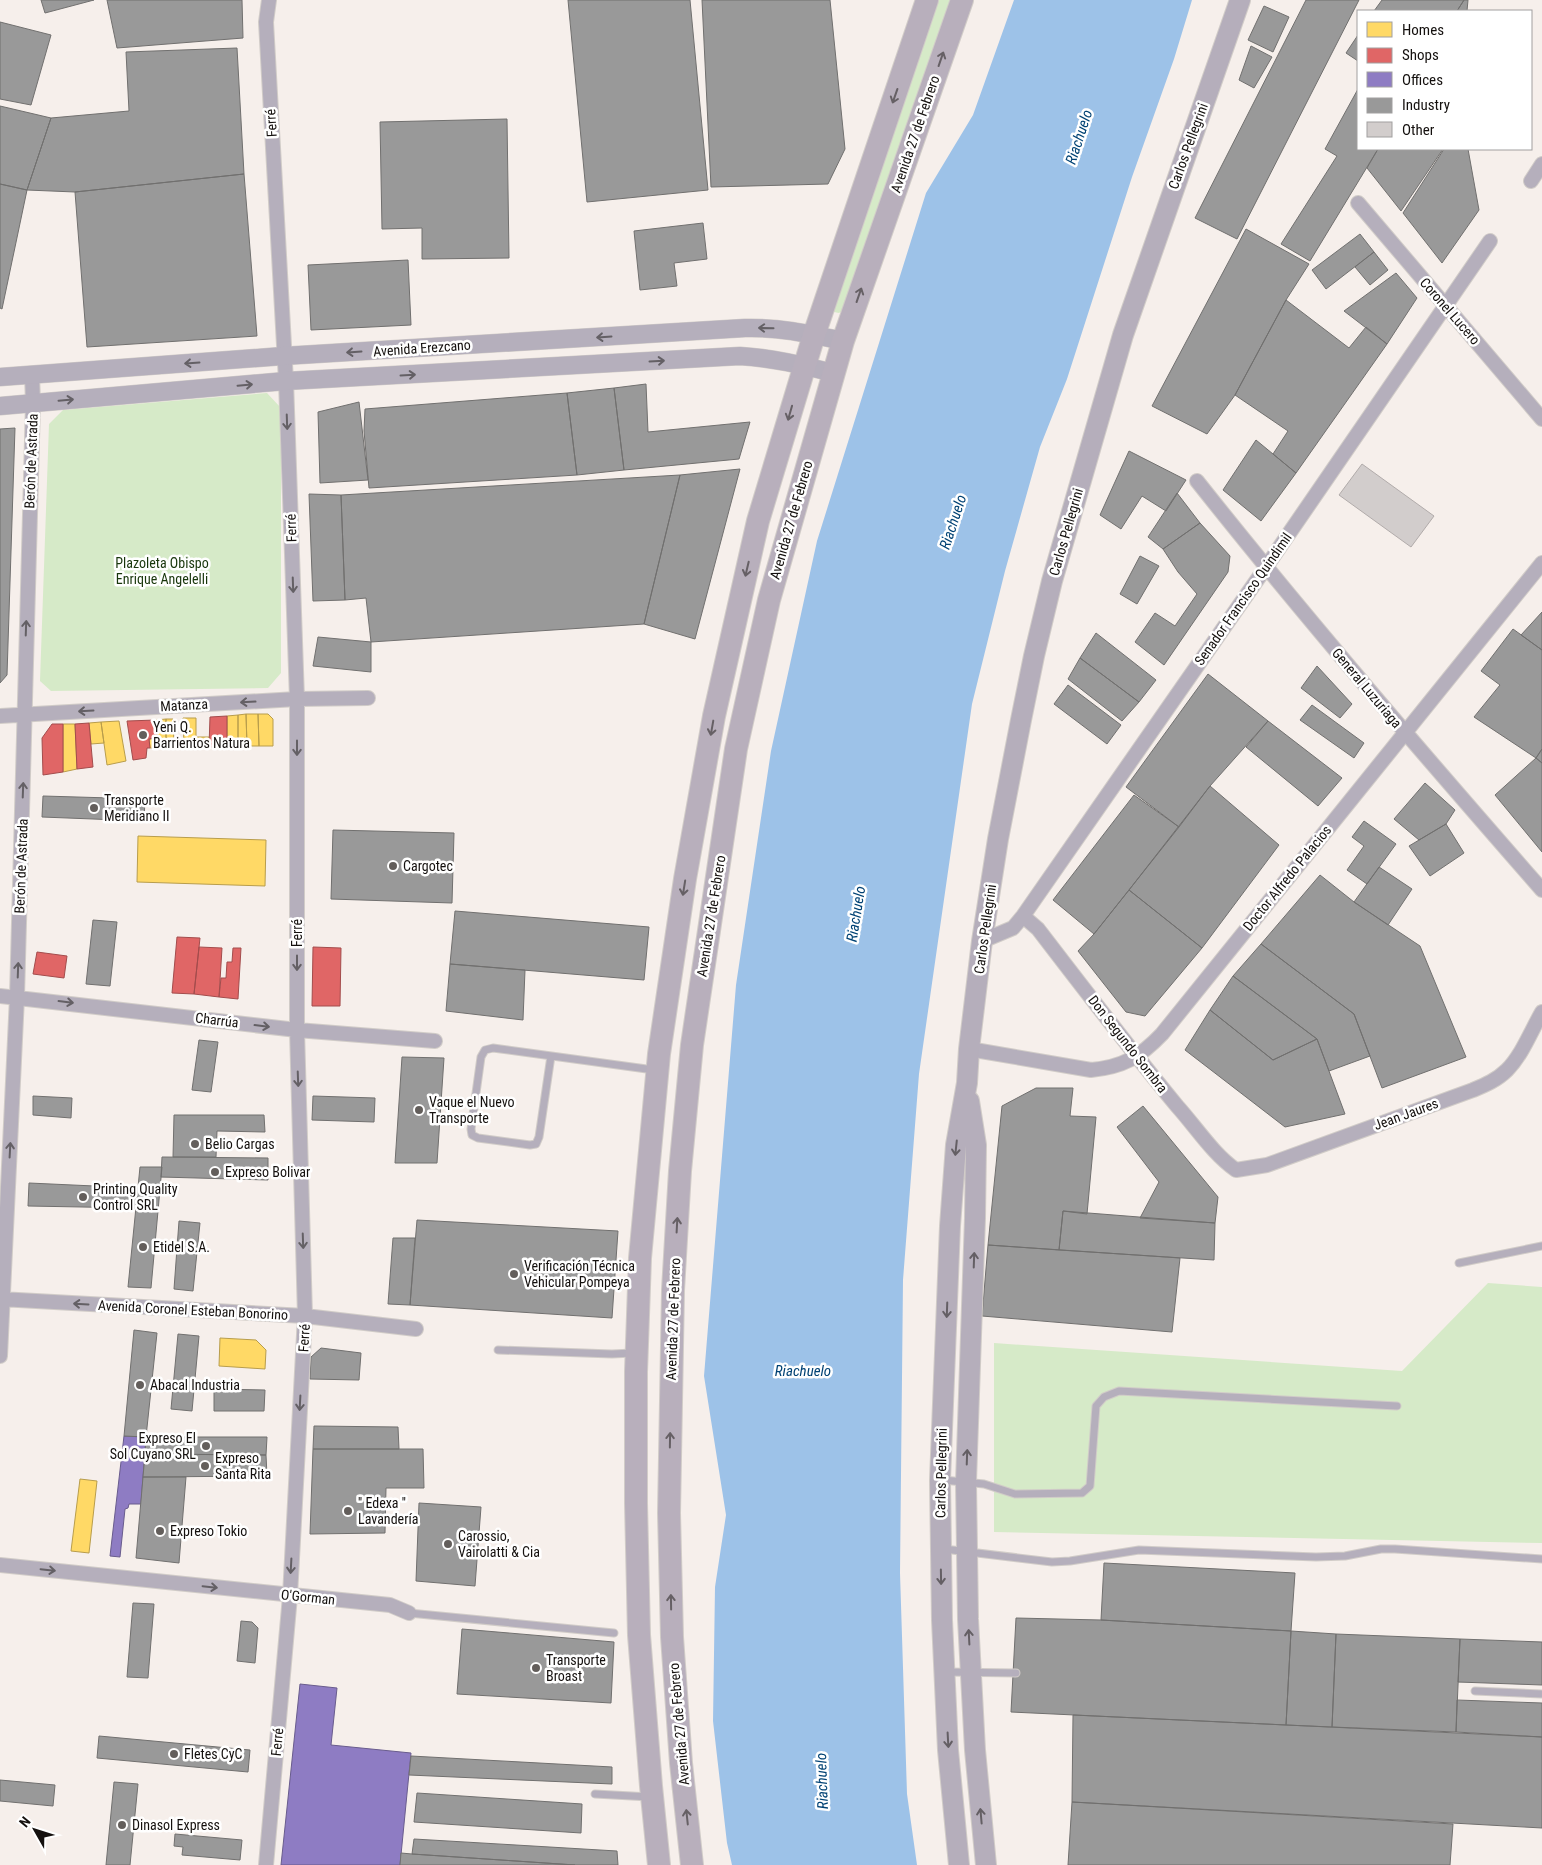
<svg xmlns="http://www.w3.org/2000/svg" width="1542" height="1865" viewBox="0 0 1542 1865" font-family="'Roboto Condensed',sans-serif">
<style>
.green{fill:#d6eac8}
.water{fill:#9dc2e8}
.homes{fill:#ffd966;stroke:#b89d4c}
.shops{fill:#e06666;stroke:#a34c4c}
.offices{fill:#8e7cc3;stroke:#695c8d}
.industry{fill:#999;stroke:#71706f}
.building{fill:#d2cdcc;stroke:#b1abaa}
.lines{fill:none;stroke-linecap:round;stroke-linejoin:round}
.service-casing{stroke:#d1ccc8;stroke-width:9}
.minor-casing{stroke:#d1ccc8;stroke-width:16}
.tertiary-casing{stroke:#d1ccc8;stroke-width:19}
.secondary-casing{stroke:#d1ccc8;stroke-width:22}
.primary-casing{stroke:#d1ccc8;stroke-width:24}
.service{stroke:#b5afbc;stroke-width:7}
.minor{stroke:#b5afbc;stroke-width:14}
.tertiary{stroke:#b5afbc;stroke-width:18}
.secondary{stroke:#b5aebb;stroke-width:20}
.primary{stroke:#b8afbc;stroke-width:22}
.oneway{stroke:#666065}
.oneway2{stroke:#646065}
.oneway3{stroke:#645f64}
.poi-dot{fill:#635e5b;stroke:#fff;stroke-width:2}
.labels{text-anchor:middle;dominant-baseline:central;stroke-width:5;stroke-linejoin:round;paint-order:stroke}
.street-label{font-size:14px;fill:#14100e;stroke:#fff}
.park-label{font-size:14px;fill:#18360b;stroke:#fff}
.poi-label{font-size:14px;fill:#14100e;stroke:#fff;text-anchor:start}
.water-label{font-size:15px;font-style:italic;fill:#014274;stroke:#fff}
</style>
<rect width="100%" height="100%" fill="#f6efeb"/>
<path class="green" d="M937 0H954L845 309 839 313 834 312 832 306Z
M267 393 281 408V673L268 688 51 691 40 681 49 424 63 410Z
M1488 1283 1542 1287V1543L994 1532V1343L1402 1371Z"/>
<path class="water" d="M1014 0H1192L1174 59 1132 177 1067 379 1040 447 1005 571 972 704 919 1074 903 1280 900 1573 907 1794 917 1865H732L727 1843 713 1721 715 1587 726 1515 704 1376 736 985 771 751 817 541 926 193 973 115Z"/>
<path class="homes" d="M246 714H258L259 746H247Z
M246 714 247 746H238V715Z
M258 714H268L273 719V746H259Z
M238 715V746H227V716Z
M183 718H196V737H209V747H184Z
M166 719H173L174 747 166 748Z
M166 719V748H150L149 739 157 738 156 720Z
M119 721 126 761 107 765 101 722Z
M101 722 104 743 91 744 89 723Z
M63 724H75L77 769 63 772Z
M138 836 266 840 265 886 137 882Z
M220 1338 256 1340 266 1350 265 1369 219 1366Z
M80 1479 97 1481 89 1553 71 1551Z"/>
<path class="shops" d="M227 716V746L209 747 210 717Z
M156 720 157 738 149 739 150 748H147L146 758 133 760 127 721Z
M89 723 93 767 77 769 75 724Z
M52 724H63V772L43 775 42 738Z
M177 937 200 938 194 994 172 993Z
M199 947 222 948 219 997 194 994Z
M313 947 341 948 340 1006H312Z
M233 948H241L238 999 219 997 221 978H226L227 962H232Z
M37 952 67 956 64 978 33 974Z"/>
<path class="offices" d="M124 1436 146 1437 141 1504H129L128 1508 125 1509 120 1557 110 1556Z
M300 1684 337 1688 331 1745 411 1753 400 1865H281Z"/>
<path class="industry" d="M41 0H94L45 13Z
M107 0H242L243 38 117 48Z
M568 0H690L708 190 587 202Z
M702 0H830L845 149 828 184 711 187Z
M1306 0H1359L1237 239 1195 218Z
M1382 0H1464L1457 11H1374Z
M1464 0H1468L1467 11H1457Z
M1264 6 1289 17 1273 52 1248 40Z
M0 22 51 35 31 105 0 99Z
M1358 35V61L1346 53Z
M1251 46 1272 57 1254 88 1239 80Z
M237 48 244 174 75 192 27 190 51 118 129 111 126 52Z
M1358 89V149H1378L1310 261 1281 244 1337 156 1325 149Z
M0 106 51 118 27 190 0 184Z
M507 119 509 258 422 259V228L382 229 380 122Z
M1378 149H1443L1401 211 1367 168Z
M1444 149H1468L1479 210 1442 263 1403 213Z
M244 174 257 336 87 347 75 192Z
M0 184 27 190 2 309 0 308Z
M703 223 707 259 674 263 677 286 640 290 634 231Z
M1246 229 1309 264 1286 300 1235 395 1207 434 1152 406Z
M1360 234 1374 252 1326 289 1312 270Z
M1374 252 1388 270 1370 285 1355 267Z
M408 260 411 325 311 330 308 265Z
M1396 273 1417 298 1387 344 1344 311Z
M1286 300 1349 348 1366 327 1387 344 1296 473 1273 454 1288 431 1235 395Z
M646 384 648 432 750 422 739 459 624 470 614 388Z
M614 388 624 470 577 475 567 393Z
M567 393 577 475 369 488 364 431 365 409Z
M359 402 368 480 320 483 318 412Z
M15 428 7 675 0 683V429Z
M1256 440 1296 473 1261 521 1223 490Z
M1129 451 1186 480 1166 511 1142 496 1121 529 1100 515Z
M740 469 695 639 644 624 680 475Z
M680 475 644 624 371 642 366 598 345 600 341 495Z
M1177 493 1200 523 1163 549 1148 537Z
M309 494 341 495 345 600 313 601Z
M1200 523 1230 556 1228 572 1164 665 1135 642 1155 613 1175 626 1197 594 1178 572 1163 549Z
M1140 556 1159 566 1137 604 1120 594Z
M1542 612V650L1521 635Z
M1513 629 1542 650V749L1536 758 1474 717 1500 685 1481 671Z
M1096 633 1156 680 1139 702 1080 658Z
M318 637 371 642V672L313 666Z
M1080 658 1139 702 1122 721 1068 679Z
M1317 666 1352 704 1340 718 1301 688Z
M1208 674 1268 721 1210 786 1179 827 1126 787Z
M1068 685 1121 725 1107 744 1054 704Z
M1312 705 1364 743 1354 758 1300 720Z
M1268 721 1342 778 1318 806 1246 747Z
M1542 749V763L1536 758Z
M1536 758 1542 763V852L1495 795Z
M1425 783 1455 810 1446 824 1419 840 1394 819Z
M1210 786 1279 845 1202 948 1129 890Z
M1134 795 1179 827 1094 934 1053 900Z
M43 796 145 799 144 821 42 817Z
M1364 821 1396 844 1367 884 1347 870 1364 846 1352 837Z
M1446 824 1464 853 1430 876 1409 846Z
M333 830 454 833 452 903 331 899Z
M1379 867 1412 889 1388 925 1354 902Z
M1320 875 1354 902 1420 946 1466 1057 1382 1088 1354 1014 1261 944Z
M1129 890 1202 948 1145 1016 1126 1012 1078 951 1094 934Z
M455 911 649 927 644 980 450 964Z
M93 920 117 922 110 986 86 984Z
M1261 944 1354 1014 1370 1056 1329 1071 1317 1039 1233 976Z
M450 964 525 970 523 1020 446 1011Z
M1233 976 1317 1039 1273 1060 1210 1010Z
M1210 1010 1273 1060 1317 1039 1345 1114 1285 1127 1185 1050Z
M199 1040 218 1042 211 1092 192 1090Z
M402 1057 444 1058 437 1163H395Z
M1036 1088H1073L1070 1116 1096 1117 1087 1214 1063 1211 1059 1250 988 1245 1002 1106Z
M33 1096 72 1098 71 1118 33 1115Z
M313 1096 375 1098 374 1122 312 1120Z
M1143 1106 1218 1197 1215 1223 1140 1218 1159 1182 1117 1127Z
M174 1115H264L265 1132 217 1131 216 1157H173Z
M162 1157 268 1158V1180L161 1177Z
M140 1167H162L151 1288 128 1287Z
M29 1183 138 1188 136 1208 28 1206Z
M1063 1211 1215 1223 1214 1260 1059 1250Z
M417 1220 618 1231 612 1318 410 1305Z
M179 1221 200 1223 193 1291 174 1289Z
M393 1238H415L410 1305 388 1304Z
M988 1245 1180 1258 1172 1332 982 1316Z
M134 1330 157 1333 146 1437 124 1436Z
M178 1334 199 1336 192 1411 171 1409Z
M321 1348 361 1353 359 1380 310 1379 311 1357Z
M214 1389 265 1390 264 1411H214Z
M314 1426 398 1427 399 1449H313Z
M146 1437H267L266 1455 145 1454Z
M313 1449H423L424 1488H386L385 1533 310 1534Z
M145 1454 266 1455 267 1476 143 1477Z
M143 1477H186L179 1563 136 1558Z
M419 1503 481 1507 475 1586 416 1581Z
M1104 1563 1295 1573 1291 1631 1101 1620Z
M133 1603 154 1604 148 1678 127 1677Z
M1016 1618 1101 1620 1291 1631 1286 1725 1011 1712Z
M241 1621 252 1622 258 1628 255 1663 237 1661Z
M462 1629 614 1642 611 1703 457 1694Z
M1291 1631 1336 1634 1332 1727 1286 1725Z
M1336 1634 1460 1639 1456 1732 1332 1727Z
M1460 1639 1542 1642V1685L1458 1682Z
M1457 1700 1542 1703V1737L1456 1732Z
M1073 1715 1542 1737V1828L1072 1802Z
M99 1736 250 1750 248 1772 97 1758Z
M411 1756 612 1767V1784L409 1775Z
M0 1780 55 1785 53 1806 0 1801Z
M114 1782 138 1784 130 1865H106Z
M417 1793 582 1804 581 1833 414 1822Z
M1072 1802 1453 1824 1450 1865H1068Z
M175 1834 242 1840 240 1860 182 1855 183 1847 174 1846Z
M414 1839 617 1851 618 1865H575L412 1854Z
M401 1853 412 1854 575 1865H400Z"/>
<path class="building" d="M1362 464 1434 516 1411 547 1339 495Z"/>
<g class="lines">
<defs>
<path id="service" d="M551 1056 539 1137 536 1144 530 1145 478 1138 472 1135 471 1129 481 1057 485 1050 493 1048 654 1070
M1459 1263 1542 1246
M498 1350 612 1354 633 1353
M943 1480 984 1484 1015 1494 1082 1493 1090 1486 1096 1406 1104 1397 1119 1391 1397 1406
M944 1549 1052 1562 1070 1561 1139 1550 1316 1557 1345 1556 1381 1549H1395L1542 1559
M409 1613 614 1633
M946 1672 1016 1673
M1475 1691 1542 1694
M595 1794 650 1797"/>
<path id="minor" d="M1531 181 1542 164
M1358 203 1542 419
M1197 481C1308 621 1425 756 1542 890
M0 716 297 699 368 698
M1023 916 1038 929C1084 989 1129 1048 1177 1106 1196 1127 1213 1154 1236 1170L1267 1165 1473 1090C1485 1085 1497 1080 1507 1070 1522 1055 1531 1031 1542 1012
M982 941 1013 928 1023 916 1266 567 1490 241
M0 996 297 1030 435 1041
M969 1049 1091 1070C1123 1067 1140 1057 1162 1034L1542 563
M0 1299 305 1316 416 1329
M0 1356 17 997 33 403 32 375
M0 1565 390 1605 409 1613
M266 1865 290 1596 305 1316 297 1030V699L286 381 266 22 269 0"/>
<path id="tertiary" d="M0 377 283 356 745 328C779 327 810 334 843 341
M0 406 286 381 740 356C773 358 802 365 833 373"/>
<path id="secondary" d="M969 1101 976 1145 975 1218 966 1482 968 1619 975 1750 986 1865
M959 1865 948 1750 942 1620 940 1480 950 1226 956 1145 967 1083 969 1049 982 941 998 839 1021 720 1034 656 1052 581 1123 335 1240 0"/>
<path id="primary" d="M659 1865 651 1786 639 1635 636 1503V1372L640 1258 659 1054 685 879 714 716 758 521 814 335 927 0
M692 1865 681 1763 672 1637 669 1513 673 1290 680 1171 692 1045 736 749 769 600 843 341 962 0"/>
</defs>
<use href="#service" class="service-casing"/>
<use href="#minor" class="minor-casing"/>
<use href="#tertiary" class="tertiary-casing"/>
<use href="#secondary" class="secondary-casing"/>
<use href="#primary" class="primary-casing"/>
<use href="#service" class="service"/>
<use href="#minor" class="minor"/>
<use href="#tertiary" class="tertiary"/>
<use href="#secondary" class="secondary"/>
<use href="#primary" class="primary"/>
</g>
<defs><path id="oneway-shaft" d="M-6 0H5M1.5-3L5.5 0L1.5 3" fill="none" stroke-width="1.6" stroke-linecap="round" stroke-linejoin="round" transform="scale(1.25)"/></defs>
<g class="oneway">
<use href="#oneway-shaft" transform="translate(941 59) rotate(-71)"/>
<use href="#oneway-shaft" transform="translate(895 96) rotate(109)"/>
<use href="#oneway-shaft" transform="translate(859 295) rotate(-71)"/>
<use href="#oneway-shaft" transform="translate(790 413) rotate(106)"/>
<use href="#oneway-shaft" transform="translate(747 569) rotate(103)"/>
<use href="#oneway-shaft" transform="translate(712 728) rotate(100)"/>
<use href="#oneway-shaft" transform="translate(684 888) rotate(99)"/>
<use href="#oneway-shaft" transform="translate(677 1225) rotate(-87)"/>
<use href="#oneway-shaft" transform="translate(670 1440) rotate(-89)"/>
<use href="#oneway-shaft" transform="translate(671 1602) rotate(-91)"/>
<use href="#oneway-shaft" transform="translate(687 1817) rotate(-96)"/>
</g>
<g class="oneway2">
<use href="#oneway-shaft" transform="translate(766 328) rotate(-179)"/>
<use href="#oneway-shaft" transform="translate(604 337) rotate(176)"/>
<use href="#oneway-shaft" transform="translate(354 352) rotate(176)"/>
<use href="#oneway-shaft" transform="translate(657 361) rotate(-3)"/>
<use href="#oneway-shaft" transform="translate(192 363) rotate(176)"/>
<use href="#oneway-shaft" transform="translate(408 375) rotate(-3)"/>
<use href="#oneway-shaft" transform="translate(245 385) rotate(-5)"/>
<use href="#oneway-shaft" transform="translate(66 400) rotate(-5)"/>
<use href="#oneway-shaft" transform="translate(287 422) rotate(88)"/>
<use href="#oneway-shaft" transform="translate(293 585) rotate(88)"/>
<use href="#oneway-shaft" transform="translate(26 628) rotate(-88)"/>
<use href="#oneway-shaft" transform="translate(248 702) rotate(177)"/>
<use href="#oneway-shaft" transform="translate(86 711) rotate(177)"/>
<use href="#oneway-shaft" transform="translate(297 748) rotate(90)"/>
<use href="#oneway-shaft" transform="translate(23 790) rotate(-88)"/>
<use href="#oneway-shaft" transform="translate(297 963) rotate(90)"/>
<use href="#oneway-shaft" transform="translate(18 970) rotate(-88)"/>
<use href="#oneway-shaft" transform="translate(66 1002) rotate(7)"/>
<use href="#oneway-shaft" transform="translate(262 1026) rotate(7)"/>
<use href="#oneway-shaft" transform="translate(298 1079) rotate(88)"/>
<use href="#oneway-shaft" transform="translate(10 1150) rotate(-87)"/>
<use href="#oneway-shaft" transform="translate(303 1241) rotate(88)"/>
<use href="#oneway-shaft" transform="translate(81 1304) rotate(-177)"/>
<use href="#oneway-shaft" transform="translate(300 1403) rotate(93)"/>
<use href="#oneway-shaft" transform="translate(291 1566) rotate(93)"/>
<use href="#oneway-shaft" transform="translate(48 1570) rotate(6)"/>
<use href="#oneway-shaft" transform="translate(210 1587) rotate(6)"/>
</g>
<g class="oneway3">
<use href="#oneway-shaft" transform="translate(956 1148) rotate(96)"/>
<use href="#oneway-shaft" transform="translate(974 1260) rotate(-88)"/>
<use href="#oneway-shaft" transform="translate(947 1310) rotate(92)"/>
<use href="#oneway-shaft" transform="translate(967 1457) rotate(-88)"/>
<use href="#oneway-shaft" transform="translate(941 1577) rotate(89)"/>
<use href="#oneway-shaft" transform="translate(969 1637) rotate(-93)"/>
<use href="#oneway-shaft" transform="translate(948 1740) rotate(87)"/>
<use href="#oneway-shaft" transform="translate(981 1816) rotate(-95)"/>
</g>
<g class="poi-dot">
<circle cx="143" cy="735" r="5"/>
<circle cx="94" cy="808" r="5"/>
<circle cx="393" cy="866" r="5"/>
<circle cx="419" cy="1110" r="5"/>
<circle cx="195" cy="1144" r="5"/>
<circle cx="215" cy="1172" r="5"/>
<circle cx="83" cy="1197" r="5"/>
<circle cx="143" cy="1247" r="5"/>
<circle cx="514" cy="1274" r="5"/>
<circle cx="140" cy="1385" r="5"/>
<circle cx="206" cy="1446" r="5"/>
<circle cx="205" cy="1466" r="5"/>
<circle cx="348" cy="1511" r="5"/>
<circle cx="160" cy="1531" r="5"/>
<circle cx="448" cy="1544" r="5"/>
<circle cx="536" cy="1668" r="5"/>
<circle cx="174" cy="1754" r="5"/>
<circle cx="122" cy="1825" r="5"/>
</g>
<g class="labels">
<g class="street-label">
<text transform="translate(271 123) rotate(-93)">Ferré</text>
<text transform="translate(915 134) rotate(-71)">Avenida 27 de Febrero</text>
<text transform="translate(1188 146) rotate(-70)">Carlos Pellegrini</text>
<text transform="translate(1450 311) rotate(49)">Coronel Lucero</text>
<text transform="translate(422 348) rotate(-4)">Avenida Erezcano</text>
<text transform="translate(31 461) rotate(-88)">Berón de Astrada</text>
<text transform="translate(791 520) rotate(-74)">Avenida 27 de Febrero</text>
<text transform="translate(291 528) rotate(-92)">Ferré</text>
<text transform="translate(1066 532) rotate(-74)">Carlos Pellegrini</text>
<text transform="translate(1243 599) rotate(-55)">Senador Francisco Quindimil</text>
<text transform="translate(1367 688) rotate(50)">General Luzuriaga</text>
<text transform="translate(184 705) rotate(-3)">Matanza</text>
<text transform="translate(21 866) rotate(-88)">Berón de Astrada</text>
<text transform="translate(1287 878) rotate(-51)">Doctor Alfredo Palacios</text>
<text transform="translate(711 916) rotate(-81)">Avenida 27 de Febrero</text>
<text transform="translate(985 929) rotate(-82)">Carlos Pellegrini</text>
<text transform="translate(297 933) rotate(-90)">Ferré</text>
<text transform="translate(217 1020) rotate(7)">Charrúa</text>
<text transform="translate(1128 1044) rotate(52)">Don Segundo Sombra</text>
<text transform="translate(1406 1114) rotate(-20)">Jean Jaures</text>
<text transform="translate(193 1310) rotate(3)">Avenida Coronel Esteban Bonorino</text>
<text transform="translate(673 1319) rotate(-88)">Avenida 27 de Febrero</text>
<text transform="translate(304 1338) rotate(-87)">Ferré</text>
<text transform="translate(941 1473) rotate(-89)">Carlos Pellegrini</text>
<text transform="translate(308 1597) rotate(6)">O'Gorman</text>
<text transform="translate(679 1724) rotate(-95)">Avenida 27 de Febrero</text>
<text transform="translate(277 1742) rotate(-85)">Ferré</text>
</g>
<g class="park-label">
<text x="162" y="563">Plazoleta Obispo<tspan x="162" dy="16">Enrique Angelelli</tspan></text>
</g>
<g class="poi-label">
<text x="153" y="727">Yeni Q.<tspan x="153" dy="16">Barrientos Natura</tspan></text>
<text x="104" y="800">Transporte<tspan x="104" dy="16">Meridiano II</tspan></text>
<text x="403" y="866">Cargotec</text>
<text x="429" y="1102">Vaque el Nuevo<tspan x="429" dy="16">Transporte</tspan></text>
<text x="205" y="1144">Belio Cargas</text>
<text x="225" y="1172">Expreso Bolivar</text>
<text x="93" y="1189">Printing Quality<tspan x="93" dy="16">Control SRL</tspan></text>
<text x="153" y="1247">Etidel S.A.</text>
<text x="524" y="1266">Verificación Técnica<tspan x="524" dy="16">Vehicular Pompeya</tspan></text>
<text x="150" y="1385">Abacal Industria</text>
<text x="196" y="1438" text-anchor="end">Expreso El<tspan x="196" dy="16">Sol Cuyano SRL</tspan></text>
<text x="215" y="1458">Expreso<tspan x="215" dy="16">Santa Rita</tspan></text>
<text x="358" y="1503">'' Edexa ''<tspan x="358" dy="16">Lavandería</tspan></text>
<text x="170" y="1531">Expreso Tokio</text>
<text x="458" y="1536">Carossio,<tspan x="458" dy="16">Vairolatti &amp; Cia</tspan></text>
<text x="546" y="1660">Transporte<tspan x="546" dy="16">Broast</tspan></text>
<text x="184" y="1754">Fletes CyC</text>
<text x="132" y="1825">Dinasol Express</text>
</g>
<g class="water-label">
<text transform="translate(1079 137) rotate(-72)">Riachuelo</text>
<text transform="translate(953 522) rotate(-72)">Riachuelo</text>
<text transform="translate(856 914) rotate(-81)">Riachuelo</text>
<text x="803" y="1371">Riachuelo</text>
<text transform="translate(822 1781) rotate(-92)">Riachuelo</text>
</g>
</g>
<rect x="1357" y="10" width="175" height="140" fill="#ffffff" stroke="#a19f9f"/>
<rect x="1367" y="22" width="25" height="15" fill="#ffd966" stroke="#a19f9f"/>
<text x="1402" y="35" font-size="15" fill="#14100e">Homes</text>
<rect x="1367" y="48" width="25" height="15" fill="#e06666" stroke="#a19f9f"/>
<text x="1402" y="60" font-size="15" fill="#14100e">Shops</text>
<rect x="1367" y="72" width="25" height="15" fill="#8e7cc3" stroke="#a19f9f"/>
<text x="1402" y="85" font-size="15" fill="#14100e">Offices</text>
<rect x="1367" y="98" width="25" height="15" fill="#999999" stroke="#a19f9f"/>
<text x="1402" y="110" font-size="15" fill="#14100e">Industry</text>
<rect x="1367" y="122" width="25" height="15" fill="#d2cdcc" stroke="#a19f9f"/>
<text x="1402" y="135" font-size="15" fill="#14100e">Other</text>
<g transform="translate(35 1830) rotate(309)" stroke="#ffffff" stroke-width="4" paint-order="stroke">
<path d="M0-4L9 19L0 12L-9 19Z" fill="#14100e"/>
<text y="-8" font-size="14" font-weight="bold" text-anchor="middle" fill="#14100e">N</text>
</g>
</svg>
